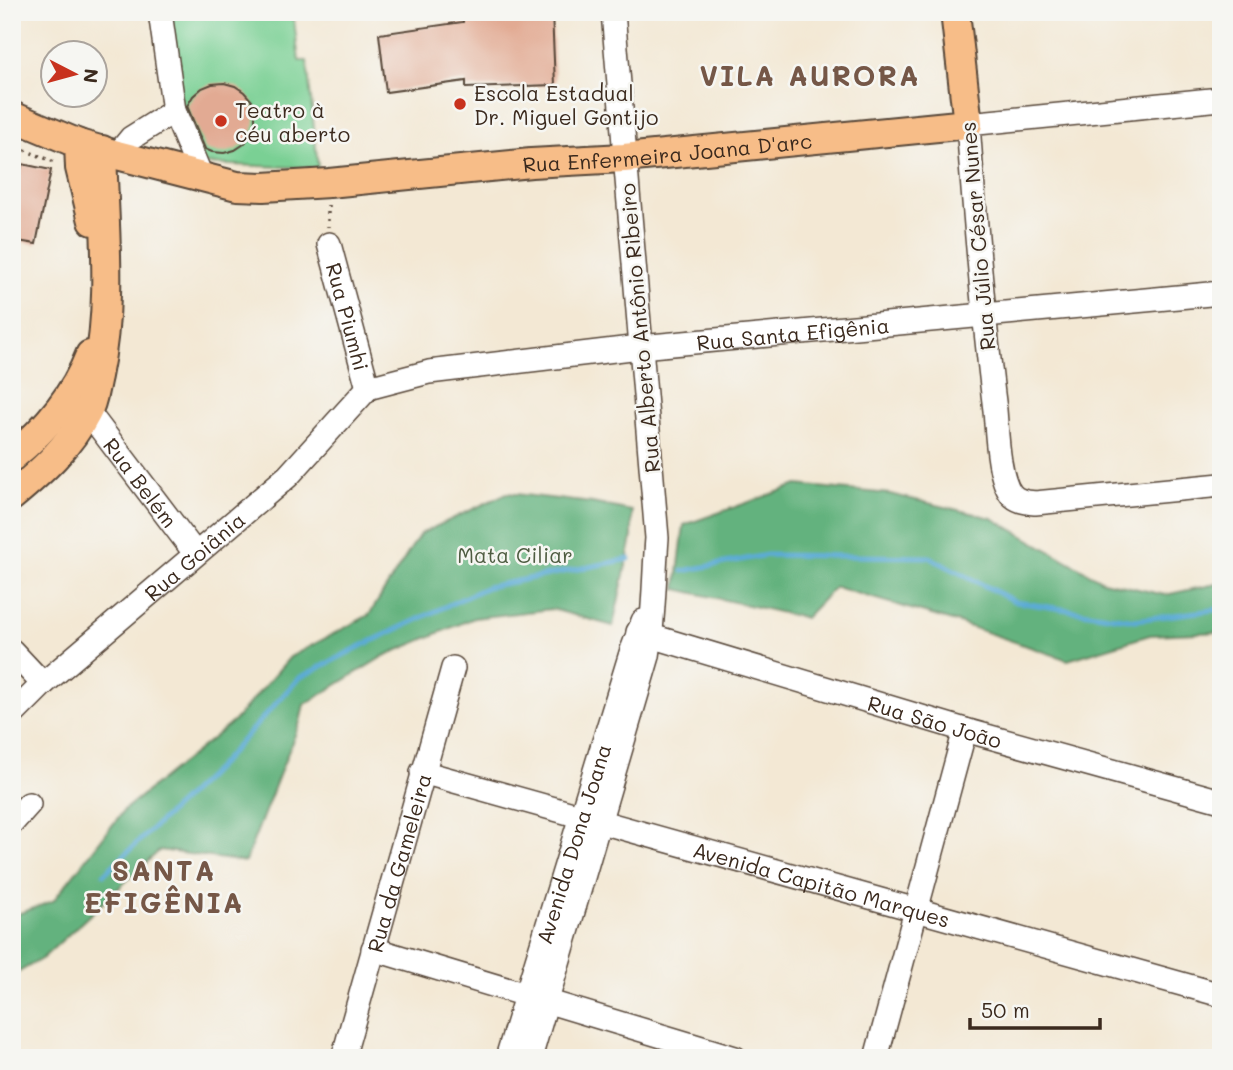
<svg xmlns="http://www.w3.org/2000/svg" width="1233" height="1070" viewBox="0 0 1233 1070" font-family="Mali,sans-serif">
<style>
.green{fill:#7ad094;stroke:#5a7d59;stroke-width:2}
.forest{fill:#63b27e;stroke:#4f6e4e;stroke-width:2}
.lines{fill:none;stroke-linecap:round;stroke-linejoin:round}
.stream{stroke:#5babd5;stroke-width:5}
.building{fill:#e2aa93}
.minor-casing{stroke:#574639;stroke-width:26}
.major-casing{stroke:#574639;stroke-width:32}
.path{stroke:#574639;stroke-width:3.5;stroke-dasharray:2 5;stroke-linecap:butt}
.minor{stroke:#fff;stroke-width:23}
.major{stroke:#f7bd88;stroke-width:28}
.poi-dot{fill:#c8321e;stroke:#f6f6f2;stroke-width:2.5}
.labels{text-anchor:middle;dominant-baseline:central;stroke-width:5;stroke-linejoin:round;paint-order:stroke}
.poi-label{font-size:21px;fill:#3b2a1e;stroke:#f6f6f2;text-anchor:start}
.street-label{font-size:21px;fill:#3b2a1e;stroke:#f6f6f2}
.park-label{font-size:21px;fill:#4e5c41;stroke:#f6f6f2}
.district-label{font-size:28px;font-weight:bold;letter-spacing:2px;fill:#755747;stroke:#f6f6f2}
</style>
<rect width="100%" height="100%" fill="#f6f6f2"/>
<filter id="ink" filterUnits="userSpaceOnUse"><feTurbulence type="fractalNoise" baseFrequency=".0143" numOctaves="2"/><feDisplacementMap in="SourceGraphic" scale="14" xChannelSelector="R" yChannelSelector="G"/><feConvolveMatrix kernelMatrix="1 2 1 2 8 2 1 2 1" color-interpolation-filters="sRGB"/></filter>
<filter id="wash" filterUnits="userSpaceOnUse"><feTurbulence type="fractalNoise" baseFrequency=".00686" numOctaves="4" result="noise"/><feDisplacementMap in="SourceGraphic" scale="28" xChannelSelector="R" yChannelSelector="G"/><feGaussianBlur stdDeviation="1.57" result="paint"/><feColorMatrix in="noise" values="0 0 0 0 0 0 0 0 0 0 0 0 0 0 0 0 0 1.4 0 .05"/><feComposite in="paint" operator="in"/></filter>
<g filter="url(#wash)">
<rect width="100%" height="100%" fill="#f3e8d4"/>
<path class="green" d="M170 12H293L299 61H307L318 168 202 164 184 132Z"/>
<path class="forest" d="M797 485 890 494 992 518 1103 581 1165 595 1221 583V632L1150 635 1068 660 959 623 835 587 805 618 676 589 684 525Z
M507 493 592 503 632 511V538L613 626 552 609 474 618 384 656 304 705 300 722 245 862 160 850 43 958 12 976V916L53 901 125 809 234 721 290 657 369 615 420 534Z"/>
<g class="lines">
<path class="stream" d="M683 571 767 555 929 557 1016 602 1135 620 1221 609
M104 874 216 769 299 678 359 647 487 587 629 559"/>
</g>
<g id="blocks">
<path class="building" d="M463 12H552L555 85 466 88V81L386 92 379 34 463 22Z
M224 83 235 86 244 92 252 101 255 112V124L251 135 244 144 235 150 224 153 212 152 205 149 187 106 193 96 202 88 212 84Z
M22 164 51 170 36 244 12 240V214Z"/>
</g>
</g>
<g filter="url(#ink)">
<use href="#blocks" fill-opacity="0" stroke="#574639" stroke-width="2"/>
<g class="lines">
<defs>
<g id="minor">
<path d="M160 12 174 111 201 176"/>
<path d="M1221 99 968 124C975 220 983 315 995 410 997 432 998 477 1011 494 1017 501 1025 502 1035 503L1221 485"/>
<path d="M117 155 131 138 174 111"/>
<path id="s1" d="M329 244 368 388"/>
<path id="s2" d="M368 388 429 372 640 347 1221 293"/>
<path id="s3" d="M79 400 195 553"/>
<path id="s4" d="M638 632 965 730 1221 801"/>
<path d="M12 651 43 684"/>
<path id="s5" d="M12 715 43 684 288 476 368 388"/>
<path id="s6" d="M422 772 1221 995"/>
<path d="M12 823 29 804"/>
<path d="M373 949 735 1058"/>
<path id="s7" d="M343 1058 453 668"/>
<path id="s8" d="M507 1058 631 653 643 621"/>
<path d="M530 1058 648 656C654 617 654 577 657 538L613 12"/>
<path d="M876 1058 965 730"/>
</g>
<g id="major">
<path id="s9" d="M12 116 79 144 117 155 237 186 263 187 329 183 531 163 624 158 968 124 955 12"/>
<path d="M79 144 80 168 93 221"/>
<path d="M12 457C46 429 74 396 90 355"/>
<path d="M12 496C42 471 69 447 87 412 93 402 94 388 97 376 113 302 104 225 102 150"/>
</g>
</defs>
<use href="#minor" class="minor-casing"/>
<use href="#major" class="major-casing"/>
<path class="path" d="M12 145 57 163
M328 205V227"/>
<use href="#minor" class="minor"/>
<use href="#major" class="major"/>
</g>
</g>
<g class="poi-dot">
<circle cx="460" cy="104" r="7"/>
<circle cx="221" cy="121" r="7"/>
</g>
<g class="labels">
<g class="poi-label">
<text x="474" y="92">Escola Estadual<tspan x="474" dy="24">Dr. Miguel Gontijo</tspan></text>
<text x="235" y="109">Teatro à<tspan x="235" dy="24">céu aberto</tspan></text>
</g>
<g class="street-label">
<text stroke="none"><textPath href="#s9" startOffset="668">Rua Enfermeira Joana D'arc</textPath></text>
<text transform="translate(977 236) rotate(-95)">Rua Júlio César Nunes</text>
<text stroke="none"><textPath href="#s1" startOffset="75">Rua Piumhi</textPath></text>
<text transform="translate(639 328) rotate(-95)">Rua Alberto Antônio Ribeiro</text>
<text stroke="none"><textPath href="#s2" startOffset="429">Rua Santa Efigênia</textPath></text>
<text stroke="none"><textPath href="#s3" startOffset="103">Rua Belém</textPath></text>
<text stroke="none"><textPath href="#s5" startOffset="242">Rua Goiânia</textPath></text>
<text stroke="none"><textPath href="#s4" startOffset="310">Rua São João</textPath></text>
<text stroke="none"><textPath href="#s8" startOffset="224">Avenida Dona Joana</textPath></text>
<text stroke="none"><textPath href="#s7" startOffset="203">Rua da Gameleira</textPath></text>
<text stroke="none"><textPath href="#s6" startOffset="415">Avenida Capitão Marques</textPath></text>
</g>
<g class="park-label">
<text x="515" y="554">Mata Ciliar</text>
</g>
<g class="district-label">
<text x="810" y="75">VILA AURORA</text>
<text x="164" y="870">SANTA<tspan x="164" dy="32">EFIGÊNIA</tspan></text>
</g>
</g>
<rect width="1233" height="1070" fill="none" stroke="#f6f6f2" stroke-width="42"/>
<g transform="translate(74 74) rotate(96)"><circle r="33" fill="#f6f6f2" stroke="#aba49d" stroke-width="2"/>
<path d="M0-5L12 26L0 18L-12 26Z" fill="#c8321e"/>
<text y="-10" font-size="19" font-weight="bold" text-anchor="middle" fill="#3b2a1e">N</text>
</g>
<path d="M970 1018v10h130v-10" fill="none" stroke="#3b2a1e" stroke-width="3.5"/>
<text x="981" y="1018" font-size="21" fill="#3b2a1e" stroke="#f6f6f2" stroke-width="5" paint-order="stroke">50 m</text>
</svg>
